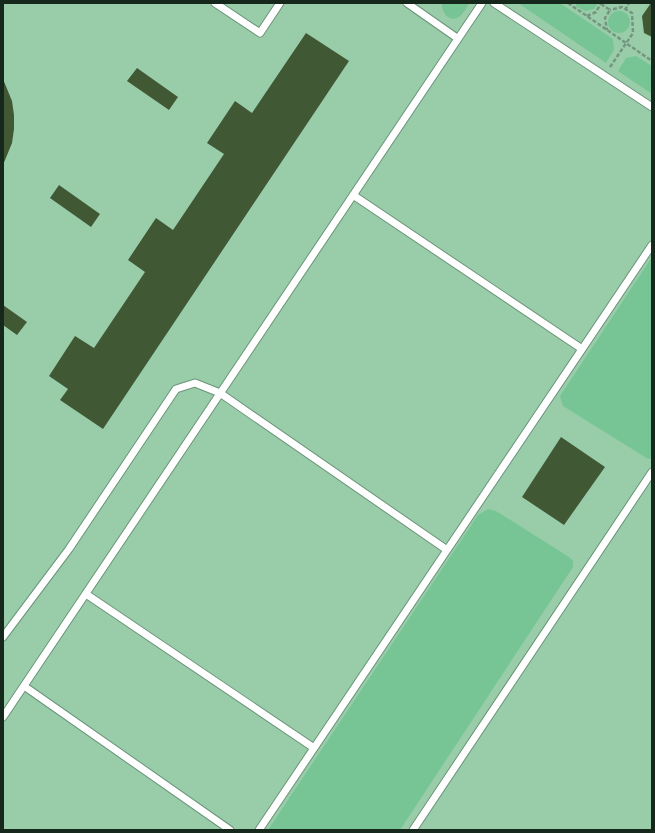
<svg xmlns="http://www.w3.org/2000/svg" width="655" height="833" viewBox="0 0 655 833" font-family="'Playfair Display',serif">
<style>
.built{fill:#99cdaa}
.green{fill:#77c594}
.building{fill:#415835}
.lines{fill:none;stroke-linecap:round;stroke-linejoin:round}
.lane-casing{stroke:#6a9478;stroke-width:9}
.path{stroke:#74967f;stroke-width:2.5;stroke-dasharray:4 2;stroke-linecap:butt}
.lane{stroke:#fff;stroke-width:7}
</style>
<rect width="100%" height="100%" fill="#aad6b8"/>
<path class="built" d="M3 3H652V830H3Z"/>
<path class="green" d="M442 3H469C467 7 464 13 460 16 450 24 441 13 442 3Z
M518 3H560L613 39 614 50 606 63Z
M576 3H598L594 9 585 11 576 6Z
M608 22a11 11 0 1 1 22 0a11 11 0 1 1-22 0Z
M636 56 652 66V94L618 71 626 58Z
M652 257V458L648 459 563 406 560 396Z
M488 509 496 511 569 557 573 561V567L400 830H268L478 515Z"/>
<path class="building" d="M651 3H652V37L644 33 642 16Z
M306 33 349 61 103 429 60 400 68 389 49 376 75 336 94 348 145 272 128 260 156 218 173 230 224 154 207 143 235 101 252 113Z
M137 68 178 97 169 110 127 81Z
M3 79 12 101 14 115V129L12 143 3 165Z
M59 185 100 214 91 227 50 198Z
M3 305 27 322 17 335 3 325Z
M561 437 605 467 564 525 522 497Z"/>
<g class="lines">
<defs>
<path id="lane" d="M215 3 260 33 280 3
M407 3 457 38
M494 3 652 107
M353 195 582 349
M86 594 314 748
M3 637 69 549 176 389 195 383 220 393 447 550
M24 686 230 830
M3 717 482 3
M259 830 652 245
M413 830 652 472"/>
</defs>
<use href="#lane" class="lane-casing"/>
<path class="path" d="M568 3 652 61
M601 4 610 10 605 18 607 30
M625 10 629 3
M587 16 596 12 601 3
M610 67 633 33 632 13 622 7 610 10"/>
<use href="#lane" class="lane"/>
</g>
<rect width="655" height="833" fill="none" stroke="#16271c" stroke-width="8"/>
</svg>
